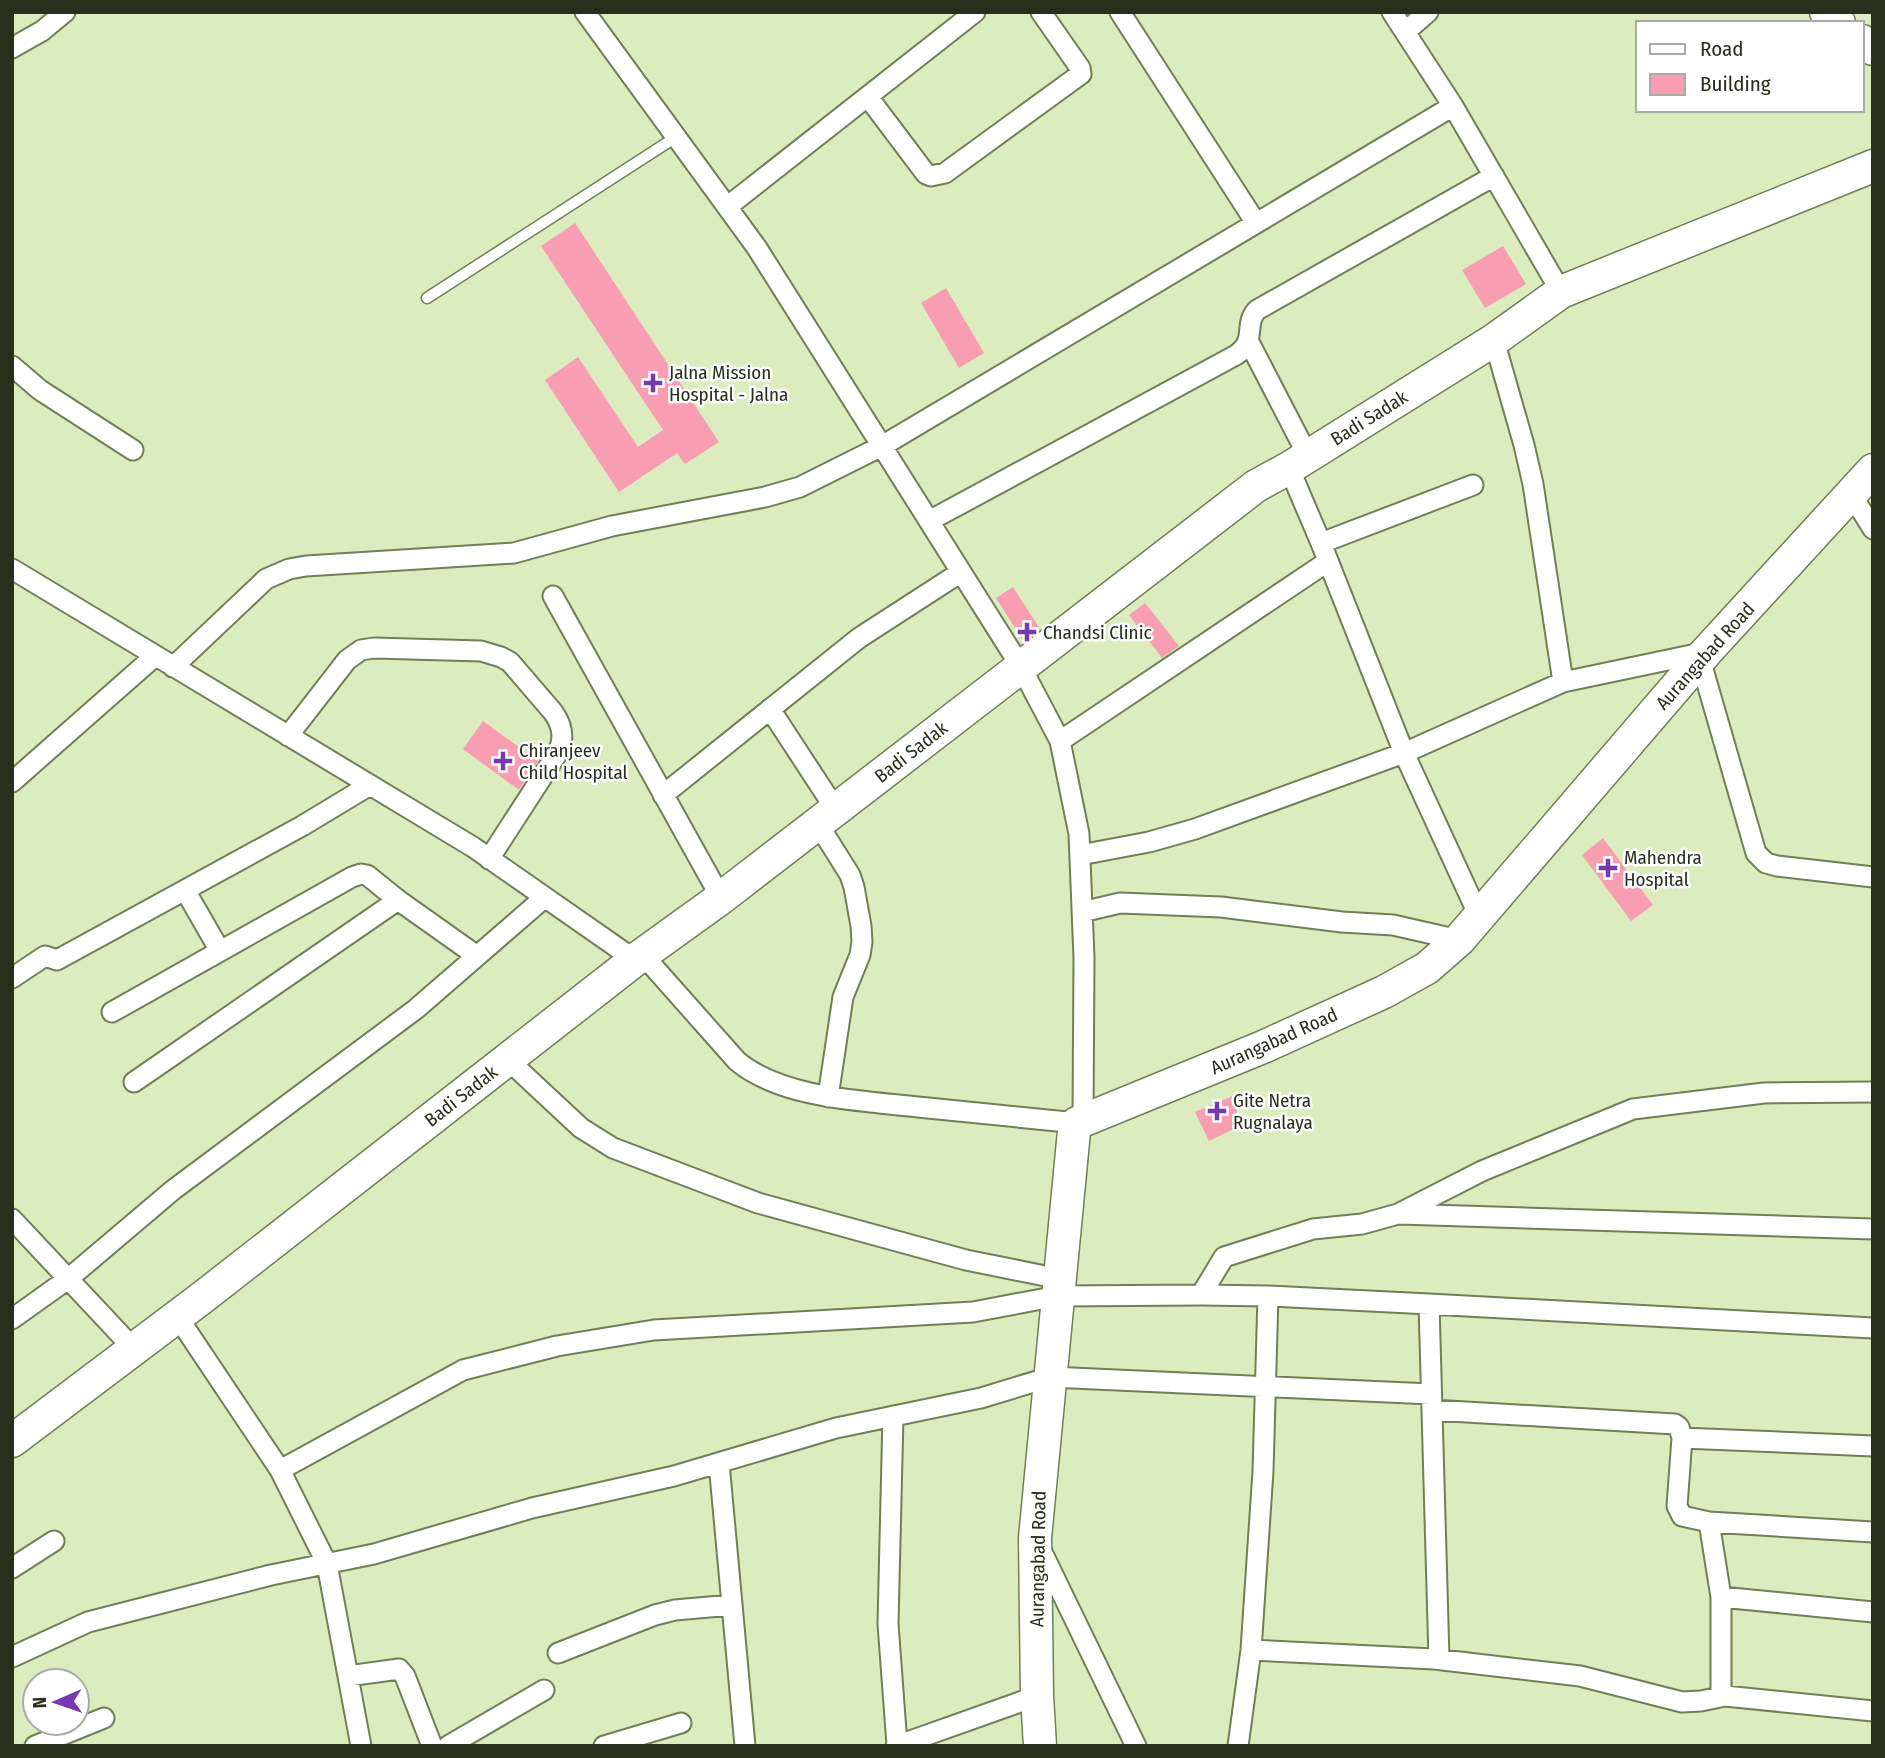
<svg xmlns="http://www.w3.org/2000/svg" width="1885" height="1758" viewBox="0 0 1885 1758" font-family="'Fira Sans Condensed',sans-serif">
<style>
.building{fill:#f89db2}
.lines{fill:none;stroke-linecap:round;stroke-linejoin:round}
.lane-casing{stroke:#707f55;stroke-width:13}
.street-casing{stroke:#707f55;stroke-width:23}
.primary-casing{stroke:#707f55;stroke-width:35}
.lane{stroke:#fff;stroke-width:10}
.street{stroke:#fff;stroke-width:19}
.primary{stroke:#fff;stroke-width:32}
.poi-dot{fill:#7739af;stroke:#fff;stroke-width:2.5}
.labels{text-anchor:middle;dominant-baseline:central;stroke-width:5;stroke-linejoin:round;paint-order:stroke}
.poi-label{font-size:19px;fill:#292f1d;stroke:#fff;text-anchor:start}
.street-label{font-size:19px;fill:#292f1d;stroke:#fff}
</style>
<rect width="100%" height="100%" fill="#dbedbe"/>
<path class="building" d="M575 223 719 442 685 464 677 453 619 492 545 380 578 357 638 447 663 430 541 246Z
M1503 246 1526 284 1485 308 1462 270Z
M946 288 984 353 959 368 921 303Z
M1013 587 1040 629 1024 642 996 598Z
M1145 603 1179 646 1162 658 1129 615Z
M483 721 538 761 519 790 463 749Z
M1603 838 1653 905 1631 921 1582 855Z
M1235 1095 1238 1127 1209 1141 1195 1112Z"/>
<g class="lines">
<defs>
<path id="lane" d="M427 298 676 137"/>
<path id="street" d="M585 12 757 248 1021 667 1060 741 1079 834 1084 958 1083 1120
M1120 12 1256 223
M1392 12 1453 106 1561 292
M1405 32 1428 12
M12 48 42 31 65 12
M868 97 926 174 931 176 945 173 1081 74 1080 68 1041 12
M727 207 975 12
M1494 340 1524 445 1533 484 1563 682
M1249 342 1308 456
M12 366 40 390 133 450
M1289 468 1321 543 1404 753 1479 916
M1851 494 1873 529
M929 521 1236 355C1258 340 1243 325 1257 310L1494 176
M1321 543 1473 485
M12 569 473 847 635 960
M553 596 721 898
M1700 659 1756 853 1766 863 1777 866 1873 877
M173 667 266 579 289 569 306 566 514 553 612 526 765 497 800 487 882 446 1453 106
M770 709 836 810
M288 736 347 660 361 650 374 648 481 651 501 657 510 662 553 712C563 726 565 739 557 754L489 859
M1060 741 1327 562
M12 782 155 656
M663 795 859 638 961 572
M818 824 850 875 854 887 861 926 862 942 860 955 843 997 828 1097
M1080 855 1149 842 1195 829 1404 753 1563 682 1706 652
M185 890 220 951
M1082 912 1120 903 1221 907 1342 922 1393 925 1459 940
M643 955 737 1061C783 1100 870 1101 928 1108 977 1113 1027 1118 1077 1123
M12 978 45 956 57 960 302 826 370 785
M112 1012 352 877 361 874 367 875 398 900 477 956
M508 1060 581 1128 613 1148 758 1203 966 1260 1060 1279
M134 1082 398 900
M1399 1214 1873 1229
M12 1219 133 1348
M1201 1295 1224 1257 1313 1229 1362 1224 1398 1214 1482 1171 1633 1109 1764 1093 1873 1092
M1429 1304 1439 1659
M177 1316 280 1470 327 1564 361 1746
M12 1319 68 1279 173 1190 416 1009 544 898
M1432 1410 1675 1424 1679 1427 1682 1438 1677 1506 1682 1516 1709 1522 1873 1532
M893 1416 888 1624 897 1745
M1682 1438 1873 1446
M719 1463 745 1746
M280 1470 463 1370 557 1346 654 1330 973 1312 1058 1296 1201 1295 1268 1296 1429 1304 1873 1328
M1709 1522 1721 1597V1696
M1040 1548 1136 1746
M12 1568 54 1541
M1721 1597 1873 1612
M1251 1650 1434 1659 1580 1676 1682 1702 1701 1701 1725 1696 1873 1711
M558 1653 655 1615 675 1610 732 1605
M12 1657 88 1622 271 1575 374 1554 532 1508 674 1476 836 1428 981 1398 1050 1377 1431 1394
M348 1676 399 1669 405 1676 432 1746
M35 1746 104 1718
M448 1746 544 1690
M604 1746 681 1723
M896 1746 1037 1696
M1238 1746 1251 1650 1263 1471 1268 1296"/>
<path id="primary" d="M1826 12 1839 23
M1862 41 1873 49
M12 1441 203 1297 635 960 721 898 1256 486 1289 468 1494 340 1561 292 1873 166
M1040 1746 1037 1696 1035 1538 1074 1131 1077 1123 1263 1047 1384 992 1427 968 1459 940 1707 651 1873 470"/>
</defs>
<use href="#lane" class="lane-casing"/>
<use href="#street" class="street-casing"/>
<use href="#primary" class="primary-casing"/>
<use href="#lane" class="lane"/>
<use href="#street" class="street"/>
<use href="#primary" class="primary"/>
</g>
<g class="poi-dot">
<path d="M649.5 372.5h7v7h7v7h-7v7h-7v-7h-7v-7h7z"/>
<path d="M1023.5 621.5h7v7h7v7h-7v7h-7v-7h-7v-7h7z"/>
<path d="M499.5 750.5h7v7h7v7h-7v7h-7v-7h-7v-7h7z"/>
<path d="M1604.5 857.5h7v7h7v7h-7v7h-7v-7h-7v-7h7z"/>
<path d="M1213.5 1100.5h7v7h7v7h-7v7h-7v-7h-7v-7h7z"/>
</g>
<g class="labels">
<g class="poi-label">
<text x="669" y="372">Jalna Mission<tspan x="669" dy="22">Hospital - Jalna</tspan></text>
<text x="1043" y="632">Chandsi Clinic</text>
<text x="519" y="750">Chiranjeev<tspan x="519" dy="22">Child Hospital</tspan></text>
<text x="1624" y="857">Mahendra<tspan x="1624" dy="22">Hospital</tspan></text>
<text x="1233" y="1100">Gite Netra<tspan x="1233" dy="22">Rugnalaya</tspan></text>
</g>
<g class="street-label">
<text transform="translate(1369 418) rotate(-32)">Badi Sadak</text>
<text transform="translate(1705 656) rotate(-48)">Aurangabad Road</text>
<text transform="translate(911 752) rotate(-38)">Badi Sadak</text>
<text transform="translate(1274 1041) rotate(-24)">Aurangabad Road</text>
<text transform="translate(461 1096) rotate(-38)">Badi Sadak</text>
<text transform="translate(1038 1559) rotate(-89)">Aurangabad Road</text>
</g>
</g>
<rect width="1885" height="1758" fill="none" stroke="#292f1d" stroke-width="28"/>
<rect x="1636" y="21" width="228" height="91" fill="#ffffff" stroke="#a9aca5" stroke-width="2"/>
<rect x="1650" y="44" width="35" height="10" fill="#ffffff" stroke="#a9aca5" stroke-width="2"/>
<text x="1700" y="56" font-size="21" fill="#292f1d">Road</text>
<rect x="1650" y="74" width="35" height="21" fill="#f89db2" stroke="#a9aca5" stroke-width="2"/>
<text x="1700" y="91" font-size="21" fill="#292f1d">Building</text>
<g transform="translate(56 1702) rotate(268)"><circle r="33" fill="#ffffff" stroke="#a9aca5" stroke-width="2"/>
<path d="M0-5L12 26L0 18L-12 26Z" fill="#7739af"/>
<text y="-10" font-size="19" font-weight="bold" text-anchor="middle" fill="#292f1d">N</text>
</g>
</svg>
